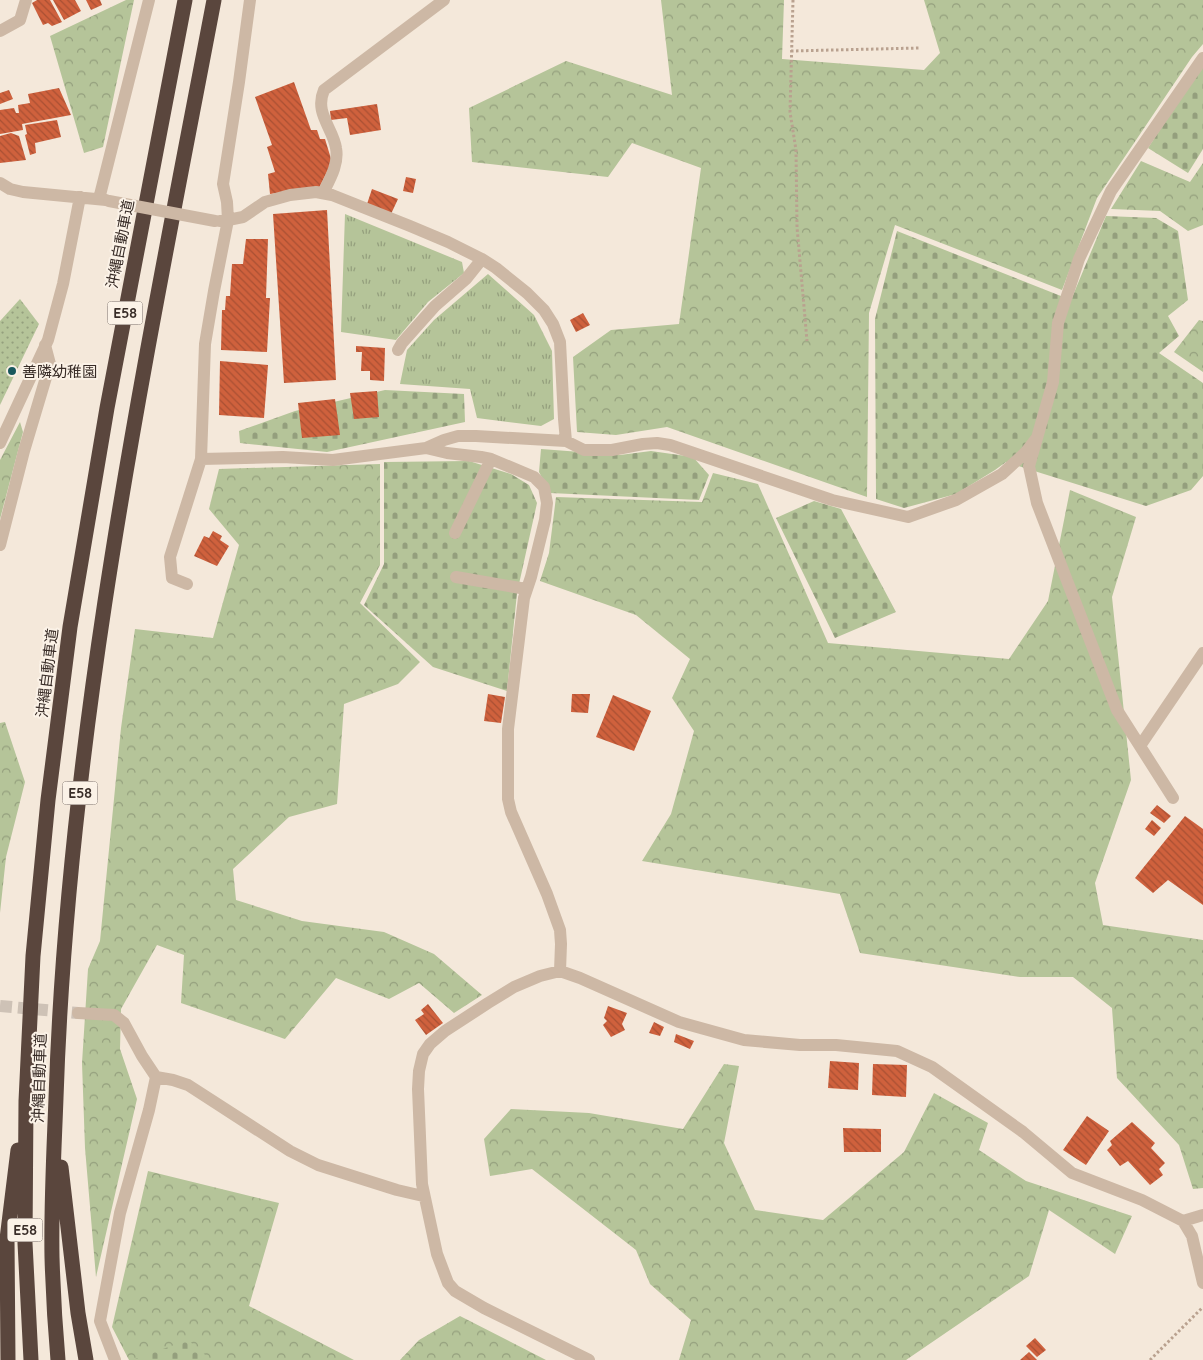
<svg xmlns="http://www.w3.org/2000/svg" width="1203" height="1360" viewBox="0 0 1203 1360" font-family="Quicksand,'Noto Sans JP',sans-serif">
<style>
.grass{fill:url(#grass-tufts)}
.forest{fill:url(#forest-crowns)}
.cemetery{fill:url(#cemetery-stones)}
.park{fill:url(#park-dots)}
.building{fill:url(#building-back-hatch)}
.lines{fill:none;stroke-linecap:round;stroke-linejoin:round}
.minor-tunnel{stroke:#cec2b6;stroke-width:12;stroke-dasharray:12 6;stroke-linecap:butt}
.path{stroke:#b9a18f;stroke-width:3;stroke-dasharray:2.5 2.5;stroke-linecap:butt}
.minor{stroke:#cdb8a5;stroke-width:12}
.highway{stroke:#5a463d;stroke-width:15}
.minor-bridge{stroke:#cdb8a5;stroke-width:12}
.poi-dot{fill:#19585d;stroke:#fbf2e7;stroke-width:2}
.labels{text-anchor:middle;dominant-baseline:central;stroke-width:4;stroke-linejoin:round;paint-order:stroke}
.shield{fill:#fbf2e7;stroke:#726761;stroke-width:1}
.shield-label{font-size:14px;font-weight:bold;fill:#382c27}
.street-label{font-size:15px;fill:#382c27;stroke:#fbf2e7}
.poi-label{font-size:15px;fill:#382c27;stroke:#fbf2e7;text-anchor:start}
</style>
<defs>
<pattern id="grass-tufts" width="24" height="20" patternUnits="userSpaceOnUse" patternTransform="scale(1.25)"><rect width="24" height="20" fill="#b5c499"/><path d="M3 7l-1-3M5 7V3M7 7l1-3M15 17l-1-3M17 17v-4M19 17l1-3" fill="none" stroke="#949f7d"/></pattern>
<pattern id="forest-crowns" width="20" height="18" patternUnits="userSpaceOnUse" patternTransform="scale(1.25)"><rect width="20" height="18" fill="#b5c499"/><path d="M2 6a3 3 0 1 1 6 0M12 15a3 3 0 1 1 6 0" fill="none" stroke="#949f7d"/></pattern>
<pattern id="cemetery-stones" width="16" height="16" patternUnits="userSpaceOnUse" patternTransform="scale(1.25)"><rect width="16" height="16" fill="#b5c499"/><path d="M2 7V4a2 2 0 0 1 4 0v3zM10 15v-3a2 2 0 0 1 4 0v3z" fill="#949f7d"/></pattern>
<pattern id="park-dots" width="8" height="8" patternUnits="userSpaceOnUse" patternTransform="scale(1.25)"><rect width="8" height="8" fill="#b5c499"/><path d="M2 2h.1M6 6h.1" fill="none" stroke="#949f7d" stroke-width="1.8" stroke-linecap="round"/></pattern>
<pattern id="building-back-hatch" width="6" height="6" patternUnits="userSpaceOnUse" patternTransform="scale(1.25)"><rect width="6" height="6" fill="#cf613d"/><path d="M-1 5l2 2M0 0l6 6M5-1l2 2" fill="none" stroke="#a95033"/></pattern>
</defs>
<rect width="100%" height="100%" fill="#f4e8da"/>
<path class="grass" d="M345 214 462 262 464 273 428 302 396 340 341 332Z
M488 274 534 315 552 351 554 419 541 426 477 418 470 389 400 384 407 350 434 320Z"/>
<path class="forest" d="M126 0H134L103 147 84 153 50 36Z
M661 0H784L782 59 924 70 940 53 924 0H1203V44L1192 57 1097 198 1062 290 895 225 869 313 867 497 667 427 616 435 577 432 573 357 611 330 679 324 701 168 632 143 608 177 472 162 469 108 566 61 672 95Z
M1141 161 1190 182 1203 163V225L1188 231 1160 211 1111 209Z
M1199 320 1203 321V372L1174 352Z
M20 422 23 432 0 519V460Z
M380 464V565L360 603 420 662 398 684 344 704 337 804 289 817 233 869 236 900 302 921 384 932 434 954 482 995 454 1013 419 983 389 999 336 978 285 1039 181 1003 184 955 157 945 121 1009 120 1049 137 1099 96 1277 85 1148 82 1063 88 969 100 941 121 728 135 629 213 638 239 545 209 509 219 469Z
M713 473 758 484 828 643 1009 659 1048 601 1070 490 1136 517 1112 597 1131 780 1095 883 1103 925 1203 940V1188L1193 1189 1179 1145 1117 1078 1112 1008 1073 977H1020L860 953 840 894 642 861 671 814 694 731 672 698 690 659 636 615 540 581 549 553 556 497 702 502Z
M5 722 25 782 6 857 0 913V723Z
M724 1064 739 1066 724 1143 755 1210 823 1220 904 1152 934 1093 988 1123 979 1150 1026 1181 1132 1216 1115 1254 1049 1210 1029 1276 906 1360H679L691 1320 650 1284 636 1250 532 1169 490 1176 484 1139 511 1109 589 1113 683 1129Z
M148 1171 279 1203 249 1306 354 1360H129L112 1327Z
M460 1316 546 1360H400L419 1340Z"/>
<path class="cemetery" d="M1203 64V149L1188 173 1148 148Z
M1106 216 1156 218 1178 231 1188 300 1168 316 1179 336 1159 353 1203 383V476L1191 490 1146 506 1006 462 995 470 956 494 904 508 876 499 875 319 897 231 1071 300Z
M385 390 464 394 465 422 327 452 240 443 239 431 295 411Z
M541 449 620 455 651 451 693 457 709 475 699 500 550 493 539 472Z
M469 461 511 474 529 485 537 503 517 593 507 691 433 667 364 605 384 564V462Z
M814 501 841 509 896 612 835 638 776 518Z
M188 1340 211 1360H136L135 1359Z"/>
<path class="park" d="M20 299 39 324 0 405V321Z"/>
<path class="building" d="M37 0H50L62 22 52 26 48 23 43 25 32 3Z
M53 0H75L81 11 64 20Z
M86 0H100L102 5 91 10Z
M294 82 311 130H317L320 139H325L332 162 319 188 270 194 268 174 275 172 267 147 272 145 255 97Z
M59 88 71 115 22 124 23 130 0 134V110L14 108 16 113H19L18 105 30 103 28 94Z
M9 90 13 99 0 104V93Z
M377 104 381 130 350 135 347 118 331 120 330 111Z
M57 120 61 137 35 143 36 153 30 155 25 135 27 134 25 125Z
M11 133 19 136 26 160 0 163V136Z
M406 177 416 179 413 193 403 191Z
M372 189 398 199 391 214 367 204Z
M327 210 336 380 284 383 273 214Z
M246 239H268L266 298H270L267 352 221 350 222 310H225L226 296H230L232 264H243Z
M583 313 590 325 576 332 570 320Z
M356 346 385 348 384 381 370 380V371H361L362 352H356Z
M220 361 268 365 264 418 219 415Z
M377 391 379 417 354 419 350 393Z
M335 399 340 435 302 438 298 403Z
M213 531 222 536 220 540 229 546 217 566 194 556 204 536 209 538Z
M488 694 505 697 501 723 484 721Z
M572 694H590L588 713 571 712Z
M613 695 651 711 634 751 596 737Z
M1157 805 1171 816 1164 823 1150 813Z
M1185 816 1203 829V905L1168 880 1153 893 1135 878Z
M1152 820 1161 828 1154 836 1145 829Z
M428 1004 443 1023 426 1035 415 1020 424 1014 421 1010Z
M608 1006 627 1013 622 1024 625 1030 611 1037 603 1025 607 1021 604 1018Z
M654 1022 664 1027 660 1036 649 1033Z
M676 1034 694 1041 690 1049 674 1042Z
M830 1061 859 1063 858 1090 828 1088Z
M873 1064 907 1065 906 1097 872 1095Z
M1087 1116 1109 1131 1086 1165 1063 1150Z
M1132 1122 1155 1143 1151 1148 1165 1163 1159 1169 1163 1175 1150 1185 1128 1161 1120 1166 1107 1150 1112 1145 1110 1141Z
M843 1128 881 1129V1152H844Z
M1035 1338 1046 1350 1037 1357 1026 1346Z
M1029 1352 1037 1360H1020Z"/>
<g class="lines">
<path class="minor-tunnel" d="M0 1006 78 1013"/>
<path class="path" d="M793 0 790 112 796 150 797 227 807 341
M791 51 919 48
M1150 1360 1203 1307"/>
<path class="minor" d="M0 31 20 20 26 0
M0 183 10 189 23 192 106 200
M323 193C330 179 339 164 336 148 333 128 314 113 324 90L444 0
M99 199 149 0
M220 221 228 220 243 217 265 202 290 195 316 192 332 195 410 226 448 242 482 259 496 268 527 293 544 310 553 324 560 342 564 419 566 441
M398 350 402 343 435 306 466 279 482 259
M0 443 48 340 63 284 80 197
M426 448 447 453 481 457 491 459 534 477 544 487 547 503 545 520 531 577 524 598 508 729V799L511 812 547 894 560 930 561 944 560 971
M201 459 283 457 333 460 426 448 444 440 458 436H476L566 441 584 450H612L643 444 657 443 670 445 832 500 908 517 956 500 1002 474 1026 452 1036 439
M455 533 491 459
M0 545 24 451 50 364 45 345
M456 577 526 589
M187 584 172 578 170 557 201 459 205 344 214 291 228 220 227 202 223 184 239 82 250 0
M1140 746 1203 653
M1173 798 1117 710 1037 503 1029 466 1053 382 1058 323 1079 259 1111 191 1203 58
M78 1013 114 1015 124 1023 142 1056 156 1077 173 1080 188 1085 290 1151 318 1165 397 1190 423 1196
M1183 1221 1203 1215
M115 1360 100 1321 120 1213 149 1110 156 1077
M589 1360 484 1308 455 1291 448 1283 437 1254 422 1184 418 1089 419 1071 423 1054 430 1044 445 1031 488 1003 514 987 540 976 560 971 580 978 679 1022 744 1040 800 1045H836L897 1051 932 1067 1023 1132 1072 1173 1142 1200 1183 1221 1192 1236 1203 1283"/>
<path class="highway" d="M61 1167 78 1313 86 1360
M8 1360 7 1239 18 1150
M31 1360 25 1243 26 1101 33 956 48 800 70 627 107 408 185 0
M58 1360C55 1326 53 1291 52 1257 51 1204 54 1151 56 1098 68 728 145 363 214 0"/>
<path class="minor-bridge" d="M109 201 215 221"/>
</g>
<circle class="poi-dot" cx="12" cy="371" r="5"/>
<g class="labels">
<g class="shield">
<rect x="107.5" y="301.5" width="35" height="23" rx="4"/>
<rect x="62.5" y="781.5" width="35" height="23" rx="4"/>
<rect x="7.5" y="1218.5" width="35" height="23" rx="4"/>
</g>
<g class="shield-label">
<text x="125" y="313">E58</text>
<text x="80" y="793">E58</text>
<text x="25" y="1230">E58</text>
</g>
<g class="street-label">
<text transform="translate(120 244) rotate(-79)">沖縄自動車道</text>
<text transform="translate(47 673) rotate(-83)">沖縄自動車道</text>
<text transform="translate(39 1078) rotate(-88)">沖縄自動車道</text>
</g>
<g class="poi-label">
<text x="22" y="371">善隣幼稚園</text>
</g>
</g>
</svg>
